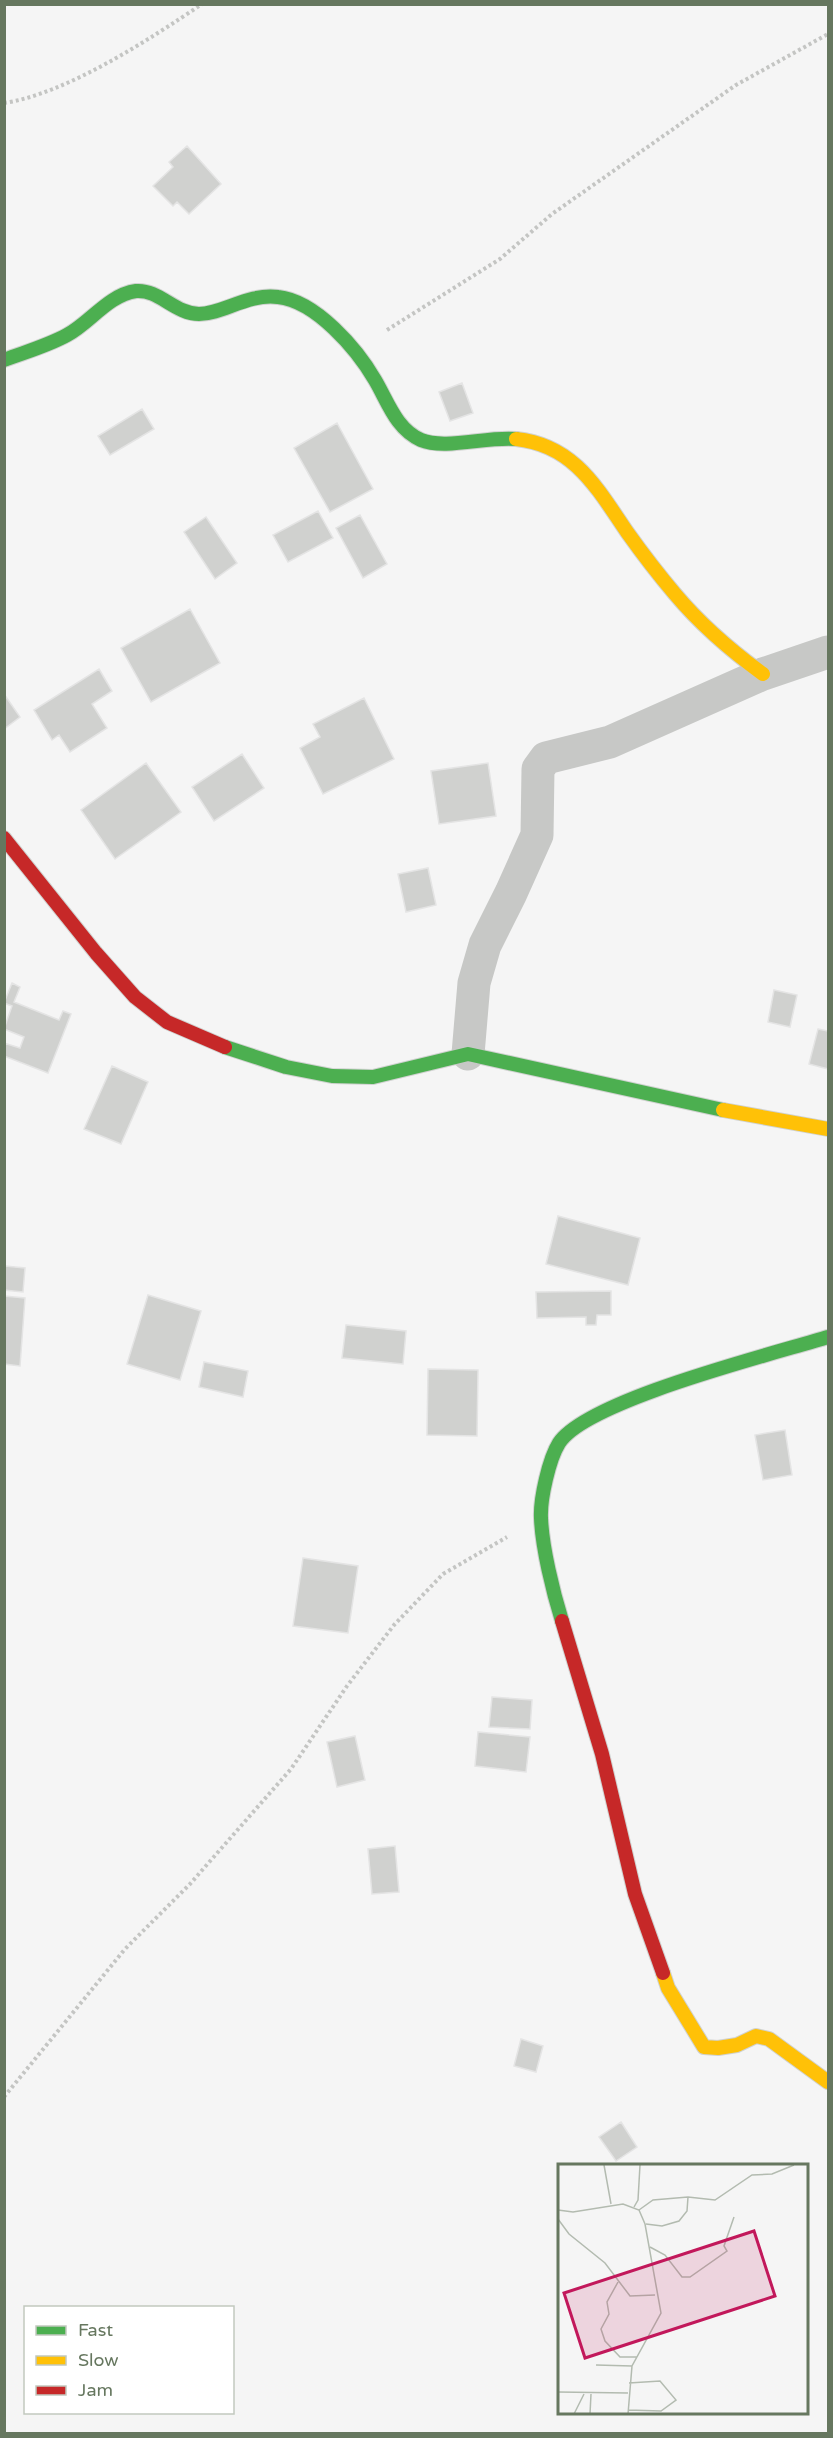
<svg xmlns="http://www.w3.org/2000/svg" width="833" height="2438" viewBox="0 0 833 2438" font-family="'Varela Round',sans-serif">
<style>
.building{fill:#d0d1cf;stroke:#e4e4e4;stroke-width:1.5}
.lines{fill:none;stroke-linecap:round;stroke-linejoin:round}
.fast-casing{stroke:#d0d2d0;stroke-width:16}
.slow-casing{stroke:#d0d2d0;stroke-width:16}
.jam-casing{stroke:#d0d2d0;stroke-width:16}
.path{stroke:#c4c5c3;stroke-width:4;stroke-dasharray:3 3;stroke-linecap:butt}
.street{stroke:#c7c8c6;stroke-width:33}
.fast{stroke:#4caf50;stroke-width:14}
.slow{stroke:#ffc107;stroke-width:14}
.jam{stroke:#c62828;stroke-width:14}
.inset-road{fill:none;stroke:#b3bbb0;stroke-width:1.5}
.view{fill:#c2185b;fill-opacity:0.15;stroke:#c2185b;stroke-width:3}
.inset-edge{fill:none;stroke:#66775f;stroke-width:3}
</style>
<rect width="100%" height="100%" fill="#f5f5f5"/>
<path class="building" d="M187 146 221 184 189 214 177 202 173 206 153 186 173 167 169 162Z
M462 383 473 413 450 421 439 392Z
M142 409 154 429 110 455 98 436Z
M337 423 373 489 330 512 294 448Z
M318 511 333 538 288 562 273 535Z
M360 515 387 564 363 578 336 528Z
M206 517 237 563 215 579 184 532Z
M190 609 220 663 151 702 121 648Z
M99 669 112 691 92 704 107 728 70 752 59 735 52 740 34 710Z
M4 694 20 717 4 729Z
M364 698 394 759 323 794 300 748 320 737 313 724Z
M242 754 264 788 214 821 192 787Z
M146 763 181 812 115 859 81 810Z
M488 763 496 816 439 824 431 771Z
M428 868 436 905 406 912 398 874Z
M12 983 20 987 14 1002 59 1020 63 1011 71 1014 48 1073 4 1056V1043L20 1048 24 1037 4 1029 12 1006 4 1003Z
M774 990 797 995 790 1027 768 1022Z
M818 1029 828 1031V1069L809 1064Z
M112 1066 148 1082 121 1144 84 1129Z
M558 1216 640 1238 628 1285 546 1264Z
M5 1266 25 1268 23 1292 4 1290Z
M611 1291V1315H597L596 1325H586V1317L537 1318 536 1292Z
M148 1295 201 1311 180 1380 127 1364Z
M4 1296 25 1298 20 1366 4 1364Z
M346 1325 406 1331 403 1364 342 1358Z
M204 1362 248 1371 243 1397 199 1387Z
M428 1369 478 1370 477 1436 427 1435Z
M785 1430 792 1475 763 1480 755 1435Z
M303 1558 358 1566 348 1633 293 1626Z
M492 1697 532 1700 530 1729 489 1727Z
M478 1732 530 1737 526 1772 475 1766Z
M355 1736 365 1780 337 1787 327 1742Z
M395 1846 399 1892 372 1894 368 1849Z
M521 2039 543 2046 536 2072 514 2066Z
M621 2122 637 2147 616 2161 599 2137Z"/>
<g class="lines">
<defs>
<path id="fast" d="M4 360C25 352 47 346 67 335 90 323 108 295 136 291 159 289 175 314 199 314 223 314 248 293 278 297 316 301 357 349 375 380 388 402 396 429 421 440 445 450 488 436 516 439
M225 1047 286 1067 332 1076 373 1077 468 1054 723 1110
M562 1621C553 1592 542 1547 541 1518 540 1499 549 1459 559 1443 587 1400 773 1354 828 1337"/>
<path id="slow" d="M516 439C574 445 597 488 627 532 642 553 658 574 675 594 701 625 730 650 763 674
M723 1110 828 1129
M663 1973 668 1988 704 2047 718 2048 737 2045 756 2036 769 2039 828 2082"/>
<path id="jam" d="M4 838 96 953 135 997 167 1022 225 1047
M562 1621 602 1754 635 1894 663 1973"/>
</defs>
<use href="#fast" class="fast-casing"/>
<use href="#slow" class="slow-casing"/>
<use href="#jam" class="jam-casing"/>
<path class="path" d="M4 103C66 94 150 39 202 4
M387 330 500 259 552 214 736 85 828 34
M4 2097 125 1949 190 1884 291 1769 347 1686 394 1625 443 1574 507 1537"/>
<path class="street" d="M468 1054 474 983 485 945 511 893 537 835 538 769 546 758 610 742 763 674 828 652"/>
<use href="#fast" class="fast"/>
<use href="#slow" class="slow"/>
<use href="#jam" class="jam"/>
</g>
<g transform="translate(558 2164)">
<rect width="250" height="250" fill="#f5f5f5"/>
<path class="inset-road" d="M46 1 53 40M76 43 80 36 82 1M0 46 15 48 65 40 81 46 87 60 103 149 74 202 70 250M81 46 95 36 130 33 157 36 194 11 214 10 236 1M0 55 11 70 47 99 72 132 97 131M88 60 104 62 121 57 129 47 130 33M92 83 107 91 124 113H132L169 87 166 82 176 53M60 118 49 138 51 150 43 165 47 177 62 193H79M38 201 74 202M0 228 70 229M70 246 103 247 118 236 102 217 71 219M16 250 26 230M32 250 33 230"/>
<path class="view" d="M196 67 217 132 27 194 6 129Z"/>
<rect width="250" height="250" class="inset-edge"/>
</g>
<rect width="833" height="2438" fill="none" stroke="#66775f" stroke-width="12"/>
<rect x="24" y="2306" width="210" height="108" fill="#ffffff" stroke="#c2c9bf" stroke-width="1.5"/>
<rect x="36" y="2326" width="30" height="9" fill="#4caf50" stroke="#c2c9bf" stroke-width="1.5"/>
<text x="78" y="2336" font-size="18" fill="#66775f">Fast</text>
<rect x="36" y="2356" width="30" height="9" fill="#ffc107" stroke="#c2c9bf" stroke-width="1.5"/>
<text x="78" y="2366" font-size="18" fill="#66775f">Slow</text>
<rect x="36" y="2386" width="30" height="9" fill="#c62828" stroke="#c2c9bf" stroke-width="1.5"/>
<text x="78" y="2396" font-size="18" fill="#66775f">Jam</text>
</svg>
